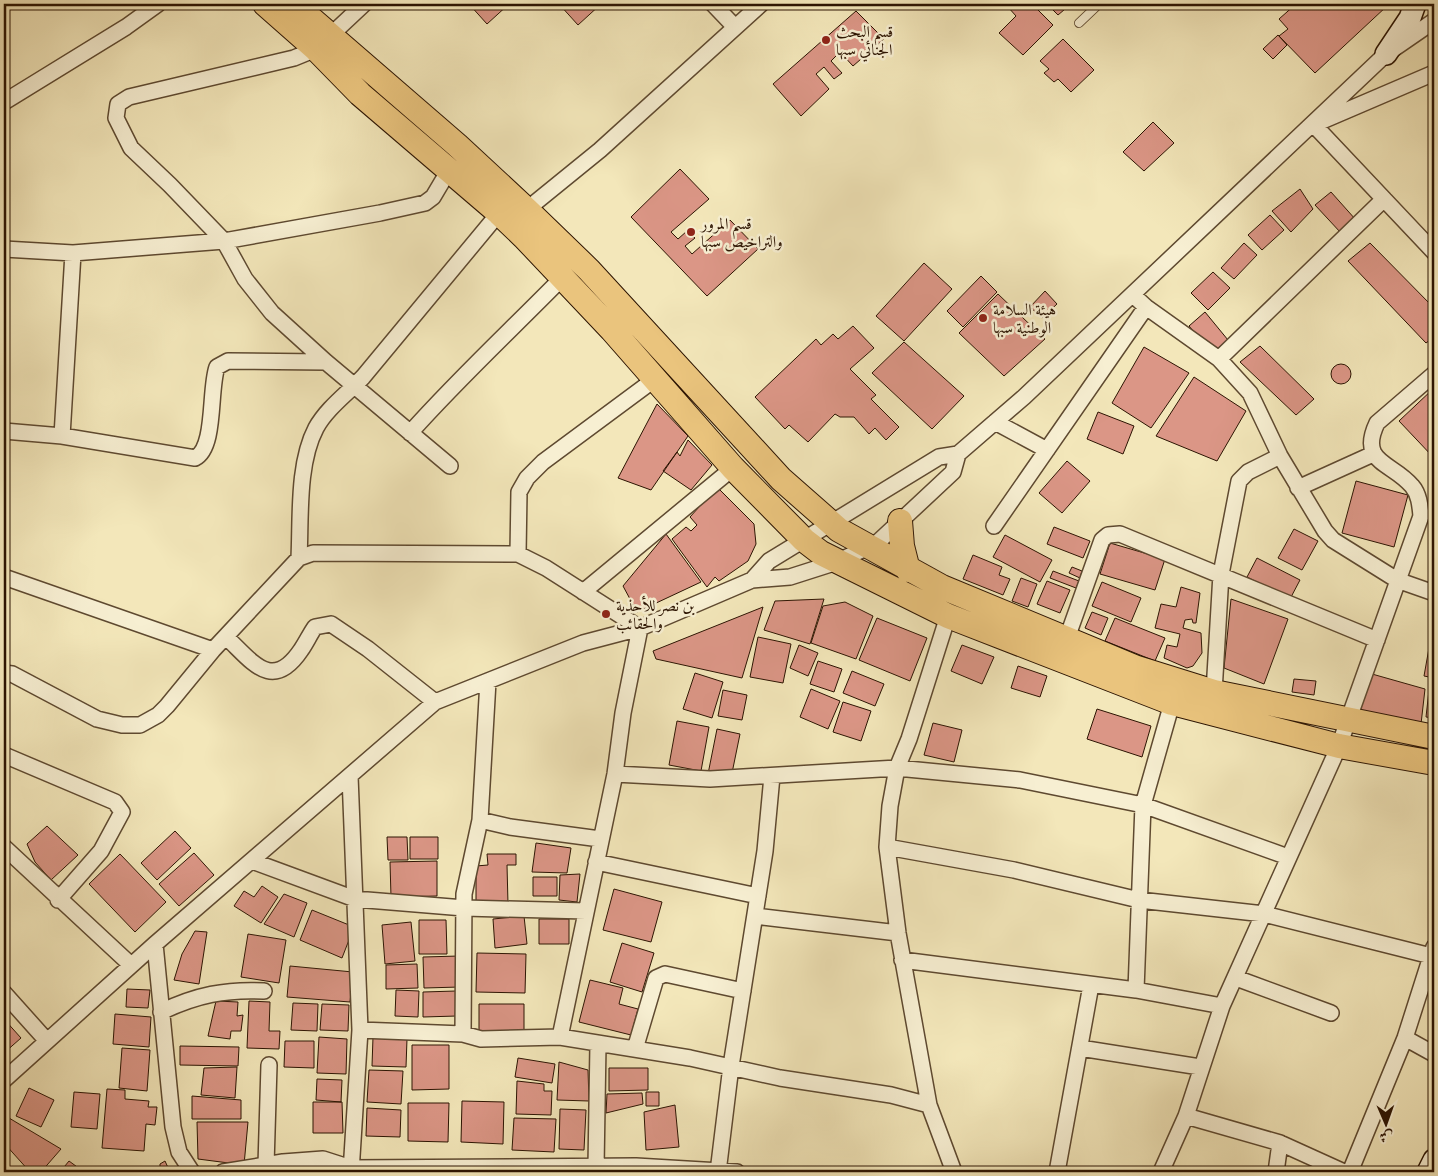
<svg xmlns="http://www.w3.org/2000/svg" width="1438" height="1176" viewBox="0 0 1438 1176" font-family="'IM FELL French Canon',Amiri,serif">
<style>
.building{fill:#db9686;stroke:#2c1402}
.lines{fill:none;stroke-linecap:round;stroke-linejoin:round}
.lane-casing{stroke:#5e4930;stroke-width:10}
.street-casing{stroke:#5e4930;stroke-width:18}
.secondary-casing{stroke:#2c1402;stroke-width:24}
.primary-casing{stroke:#2c1402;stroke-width:26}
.lane{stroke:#f7efd2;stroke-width:8}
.street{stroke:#f7efd2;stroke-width:15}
.secondary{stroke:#f7efd2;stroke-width:21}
.primary{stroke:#eac47d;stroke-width:24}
.poi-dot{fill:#8f2418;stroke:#f7efd2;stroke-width:2}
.labels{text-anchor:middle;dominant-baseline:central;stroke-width:5;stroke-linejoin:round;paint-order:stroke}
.poi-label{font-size:16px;fill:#2c1402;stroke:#f7efd2;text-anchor:start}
</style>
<rect width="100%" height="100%" fill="#f3e7ba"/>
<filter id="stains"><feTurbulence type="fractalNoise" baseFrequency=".004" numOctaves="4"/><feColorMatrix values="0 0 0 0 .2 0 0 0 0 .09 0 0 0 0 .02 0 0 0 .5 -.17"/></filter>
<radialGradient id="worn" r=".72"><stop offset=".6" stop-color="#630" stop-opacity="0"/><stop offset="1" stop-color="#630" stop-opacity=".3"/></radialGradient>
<path class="building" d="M469 4H509L487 24Z
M559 4H601L578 25Z
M1011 4H1032L1053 25 1023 55 999 33 1016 16 1008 7Z
M1047 4H1071L1058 15Z
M1296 4H1384L1387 6 1315 73 1279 36 1288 29 1279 19Z
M856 11 884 39 853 66 840 52 831 61 842 73 834 79 824 67 816 74 829 89 801 116 773 84Z
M1278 35 1287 45 1273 59 1263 49Z
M1063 39 1094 70 1071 92 1058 79 1054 82 1044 73 1049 69 1040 61Z
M1153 122 1174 143 1144 171 1123 152Z
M680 169 709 199 671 232 678 239 687 231 695 238 685 246 692 254 730 220 758 249 707 296 631 217Z
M1300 189 1313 209 1291 232 1272 211Z
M1331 192 1356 220 1341 233 1315 205Z
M1270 215 1284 230 1262 250 1248 235Z
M1244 243 1257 255 1234 279 1221 268Z
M1370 243 1434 308V337L1426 343 1348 261Z
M924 263 952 289 904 341 876 316Z
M1213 272 1230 288 1208 310 1191 293Z
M981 276 997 292 963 327 947 311Z
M1045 291 1057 304 1042 318 1030 307Z
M998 294 1045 339 1004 376 959 333Z
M1205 312 1228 340 1212 353 1189 326Z
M853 326 874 348 850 369 876 395 871 399 899 427 886 440 875 428 869 434 854 417H840L835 414 808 442 789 425 785 429 755 397 816 339 821 345 833 334 838 339Z
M904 342 964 396 932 429 872 373Z
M1260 346 1314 399 1296 415 1240 362Z
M1144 347 1189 373 1151 428 1112 403Z
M1331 374a10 10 0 1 1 20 0a10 10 0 1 1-20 0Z
M1194 377 1246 411 1217 461 1156 436Z
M1434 388V458L1399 421Z
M657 404 688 436 651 490 618 478Z
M1098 412 1134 426 1123 454 1087 439Z
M688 440 712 465 691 490 663 471 677 452 680 456Z
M1067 461 1090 481 1062 513 1039 493Z
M1356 481 1408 495 1394 547 1342 533Z
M717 487 754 524 756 544 748 561 719 581 715 577 707 587 672 539 686 527 691 531 697 525 690 517Z
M1054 527 1090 541 1083 558 1047 544Z
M1294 529 1318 541 1302 570 1278 558Z
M666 534 701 582 637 612 623 586Z
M1005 535 1052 560 1040 582 993 557Z
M1110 543 1165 559 1155 590 1100 574Z
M973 555 1002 567 999 575 1010 579 1003 595 963 579Z
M1257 558 1300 580 1290 599 1247 577Z
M1072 567 1082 571 1080 578 1069 573Z
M1053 571 1079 581 1076 588 1050 578Z
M1021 578 1037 584 1028 607 1012 601Z
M1047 581 1070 590 1060 613 1037 604Z
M1102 582 1141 598 1131 622 1092 606Z
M1181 587 1200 593 1196 623H1193L1192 619 1185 620 1183 628 1201 633 1202 653 1193 666 1187 668 1164 658 1167 645 1177 647 1180 634 1155 628 1161 604 1176 607Z
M824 599 810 644 764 630 775 601Z
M1231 599 1288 619 1264 684 1224 668Z
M845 602 873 616 856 659 811 643 823 606Z
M763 607 742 678 656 659 653 651Z
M1092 612 1108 618 1101 635 1085 628Z
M877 618 927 638 910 681 859 660Z
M1115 618 1165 638 1155 661 1105 641Z
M758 637 791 644 783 683 750 677Z
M799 645 818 653 808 676 790 668Z
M962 645 994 657 982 684 951 671Z
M1429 648H1434V678L1424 676Z
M818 661 842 669 834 692 810 684Z
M1018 666 1047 676 1040 697 1011 688Z
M852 671 884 684 875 706 843 693Z
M695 673 723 682 712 718 683 709Z
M1372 674 1425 689 1421 724 1359 713Z
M1294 679 1316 681 1314 695 1292 692Z
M811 689 840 701 828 729 800 717Z
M723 690 747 695 742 720 718 716Z
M1429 690 1434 691V718L1426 717Z
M843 702 871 711 861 741 833 732Z
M1097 709 1151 726 1142 757 1087 739Z
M677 721 709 727 701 771 669 765Z
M933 723 962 730 954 762 924 755Z
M717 729 740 734 731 778 708 774Z
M47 826 78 855 51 880 35 862 27 844Z
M175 831 191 848 157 880 141 863Z
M387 837H407L408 860H388Z
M410 837H438V859H410Z
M536 843 571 848 567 873 532 872Z
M194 853 214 875 179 906 159 884Z
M120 854 166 902 135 932 89 884Z
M487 854H516V865H507L508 904H476V866L488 865Z
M437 861V896L391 897 390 862Z
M580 874 577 902 559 900 560 875Z
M533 877H557V896H533Z
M262 886 278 897 261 923 234 906 244 891 254 897Z
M614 889 662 902 651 942 603 930Z
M284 894 307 903 294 937 264 924Z
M312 910 354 927 342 958 300 940Z
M524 916 527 944 495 948 493 919Z
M539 919H569V944H539Z
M419 920H446L447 954H419Z
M411 922 415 961 385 964 382 925Z
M195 931 207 932 199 984 174 980 182 954Z
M248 934 286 940 279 983 241 977Z
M622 943 654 953 642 992 610 982Z
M477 953 526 954 525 993 476 992Z
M459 956 460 987 424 988 423 957Z
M417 964 418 988 386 989V965Z
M290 966 353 972 350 1002 287 997Z
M590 980 623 988 619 1004 638 1009 631 1035 579 1022Z
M127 989 150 990 148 1008 126 1007Z
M396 990 419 991 418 1017 395 1016Z
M456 991 457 1016 423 1017V992Z
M216 1001 238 1002 237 1016 243 1015 241 1031H231L230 1039 208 1036Z
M249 1001 270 1002 269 1031H280L279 1049 247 1048Z
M293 1003 318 1004 317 1031 291 1030Z
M322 1004 349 1005 348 1031 320 1030Z
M479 1004H524V1033H479Z
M115 1014 151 1017 149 1047 113 1044Z
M4 1019 21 1038 4 1053Z
M319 1037 347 1039 346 1074 317 1073Z
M373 1037 407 1039 406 1067 372 1066Z
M285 1041H314V1068L284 1067Z
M412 1045H449V1089L412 1090Z
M180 1046 239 1047 238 1066 180 1065Z
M122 1048 150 1050 147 1091 119 1088Z
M518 1058 555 1064 552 1083 515 1077Z
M559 1062 588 1070 589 1101 557 1100Z
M237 1067 235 1098 201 1095 204 1068Z
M609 1068H648V1090L609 1091Z
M369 1070 403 1071 401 1104 367 1102Z
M317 1079 342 1080 341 1102 316 1100Z
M517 1081 544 1084V1091H552L551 1115 516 1114Z
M29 1088 54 1100 41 1127 16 1116Z
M107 1089 125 1090V1099L149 1101 148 1107H157L155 1125 146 1124 144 1151 102 1148Z
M74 1092 100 1094 97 1129 71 1127Z
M646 1092H659V1106H646Z
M642 1093 643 1104 606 1113 607 1094Z
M192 1096 241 1100V1119H192Z
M462 1101 504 1102 503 1144 461 1142Z
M313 1102H342L343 1133H313Z
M408 1103H449L448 1142 408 1141Z
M675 1105 679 1147 646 1150 644 1112Z
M367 1108 401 1110 400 1137 366 1136Z
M560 1109 586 1110 584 1150 559 1149Z
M4 1115 61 1149 41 1172H30L4 1143Z
M514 1118 556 1119 554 1152 512 1150Z
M197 1122H248L244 1165 198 1159Z
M69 1161 84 1172H60Z
M165 1161 170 1172H160V1164Z"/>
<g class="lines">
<defs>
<path id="lane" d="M1079 23 1099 4"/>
<path id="street" d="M364 4 316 49 294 58 129 97 118 104 116 118 131 148 170 185 224 241 245 279 272 313 326 362 450 466
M713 4 735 27
M4 102 126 27 158 4
M1322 121 1434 73
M1314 125 1434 252
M520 215 600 150 761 4
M4 249 73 253 224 241 380 213 425 203 433 197 449 170
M1133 295 1146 307 1219 359 1250 393 1280 456 1325 531 1333 540 1397 580 1434 593
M1219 359 1384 199
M995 422 1047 450
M4 431 62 436 73 253
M410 433C458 379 511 330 562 278
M62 436 195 458C216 448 209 389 217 367L228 361 326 362
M1298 488 1373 454
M994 526 1146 307
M518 554 519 492 527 478 543 462 655 379
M299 558C301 519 297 464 316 428 327 408 348 393 363 377L499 213
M4 577 213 650
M752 580 769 561 939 457 958 454 1024 397 1386 54 1434 21
M583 592 733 468
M948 616 909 739 897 768 890 806 887 847 898 933 929 1105 954 1172
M226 637C252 661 272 693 301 650 306 643 310 634 315 627L331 624 368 649 435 702
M1067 638 1102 540 1108 535 1120 534 1377 640
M4 673 12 674 97 719 122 725H140L158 715 167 706 213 650 299 558 313 553 518 554 546 568 640 628 623 713 615 774 560 1037
M488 681 480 820 510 827 600 839
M1214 692 1221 574 1239 481 1248 472 1280 456
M4 755 115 802 122 812 101 851 58 900
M615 774 710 779 897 768 1020 780 1143 805 1288 857
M350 776 360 1030 351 1172
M4 847 131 965
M887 847 1014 870 1139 900 1264 914 1431 956
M252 861 355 899 464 908 586 911
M596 862 758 896
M755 916 898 933
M155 944 173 1127 179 1152 192 1172
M902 960 1136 990 1222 1006
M1236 978 1331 1013
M1136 990 1143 805 1172 703
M4 993 47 1041
M161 1012C196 995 226 989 264 991
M360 1030 463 1034 481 1039 560 1037 690 1058 780 1078 891 1095 929 1105
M463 1034 464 894 480 820
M1405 1038 1434 1054
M1080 1048 1200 1067
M635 1049 656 978 665 974 743 991
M4 1080 155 944 435 702 583 643 640 628 752 580 790 577 837 562 878 542 892 529 953 472 958 454
M1186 1116 1280 1143 1344 1172
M266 1165 269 1065
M596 1167 598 1044
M223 1172 283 1162 323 1159 351 1168 636 1166 737 1172
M718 1172 731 1066 765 851 772 776
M1057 1172 1091 985
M1161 1172 1186 1116 1222 1006 1339 746 1421 516C1420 505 1419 494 1412 486 1392 462 1358 463 1377 423L1434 374
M1276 1172 1280 1143
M1350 1172 1405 1038 1434 947"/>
<path id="secondary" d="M1386 54 1410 18 1415 4
M1428 1172 1434 1160"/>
<path id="primary" d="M265 4 316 49 360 94 499 213 524 237 612 330 733 468 804 540 821 553 948 616 1172 703 1339 746 1434 763
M294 4 457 145 527 210 589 270 781 479 839 530 942 587 1137 668 1214 692 1434 737
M900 521 902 546 908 570"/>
</defs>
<use href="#lane" class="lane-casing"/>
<use href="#street" class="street-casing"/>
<use href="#secondary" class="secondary-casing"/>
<use href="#primary" class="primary-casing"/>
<use href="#lane" class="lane"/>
<use href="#street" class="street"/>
<use href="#secondary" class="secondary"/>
<use href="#primary" class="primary"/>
</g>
<g class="poi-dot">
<circle cx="826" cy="40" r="5"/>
<circle cx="691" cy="232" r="5"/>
<circle cx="983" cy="318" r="5"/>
<circle cx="606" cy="614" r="5"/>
</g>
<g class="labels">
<g class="poi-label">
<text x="836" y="31">قسم البحث<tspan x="836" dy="18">الجنائي سبها</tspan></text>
<text x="701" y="223">قسم المرور<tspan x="701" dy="18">والتراخيص سبها</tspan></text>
<text x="993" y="309">هيئة السلامة<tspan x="993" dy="18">الوطنية سبها</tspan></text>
<text x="616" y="605">بن نصر للأحذية<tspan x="616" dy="18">والحقائب</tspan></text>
</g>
</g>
<rect width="1438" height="1176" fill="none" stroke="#f3e7ba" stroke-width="20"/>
<rect x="5" y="5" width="1428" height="1166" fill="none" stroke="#2c1402" stroke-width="2.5"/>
<rect x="10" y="10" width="1418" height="1156" fill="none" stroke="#2c1402"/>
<g transform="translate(1386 1124) rotate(178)" stroke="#f7efd2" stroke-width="4" paint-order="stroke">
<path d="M0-4L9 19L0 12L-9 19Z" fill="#2c1402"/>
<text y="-8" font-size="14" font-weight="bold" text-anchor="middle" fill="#2c1402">ش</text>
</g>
<rect width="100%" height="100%" filter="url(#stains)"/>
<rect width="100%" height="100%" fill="url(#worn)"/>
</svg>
